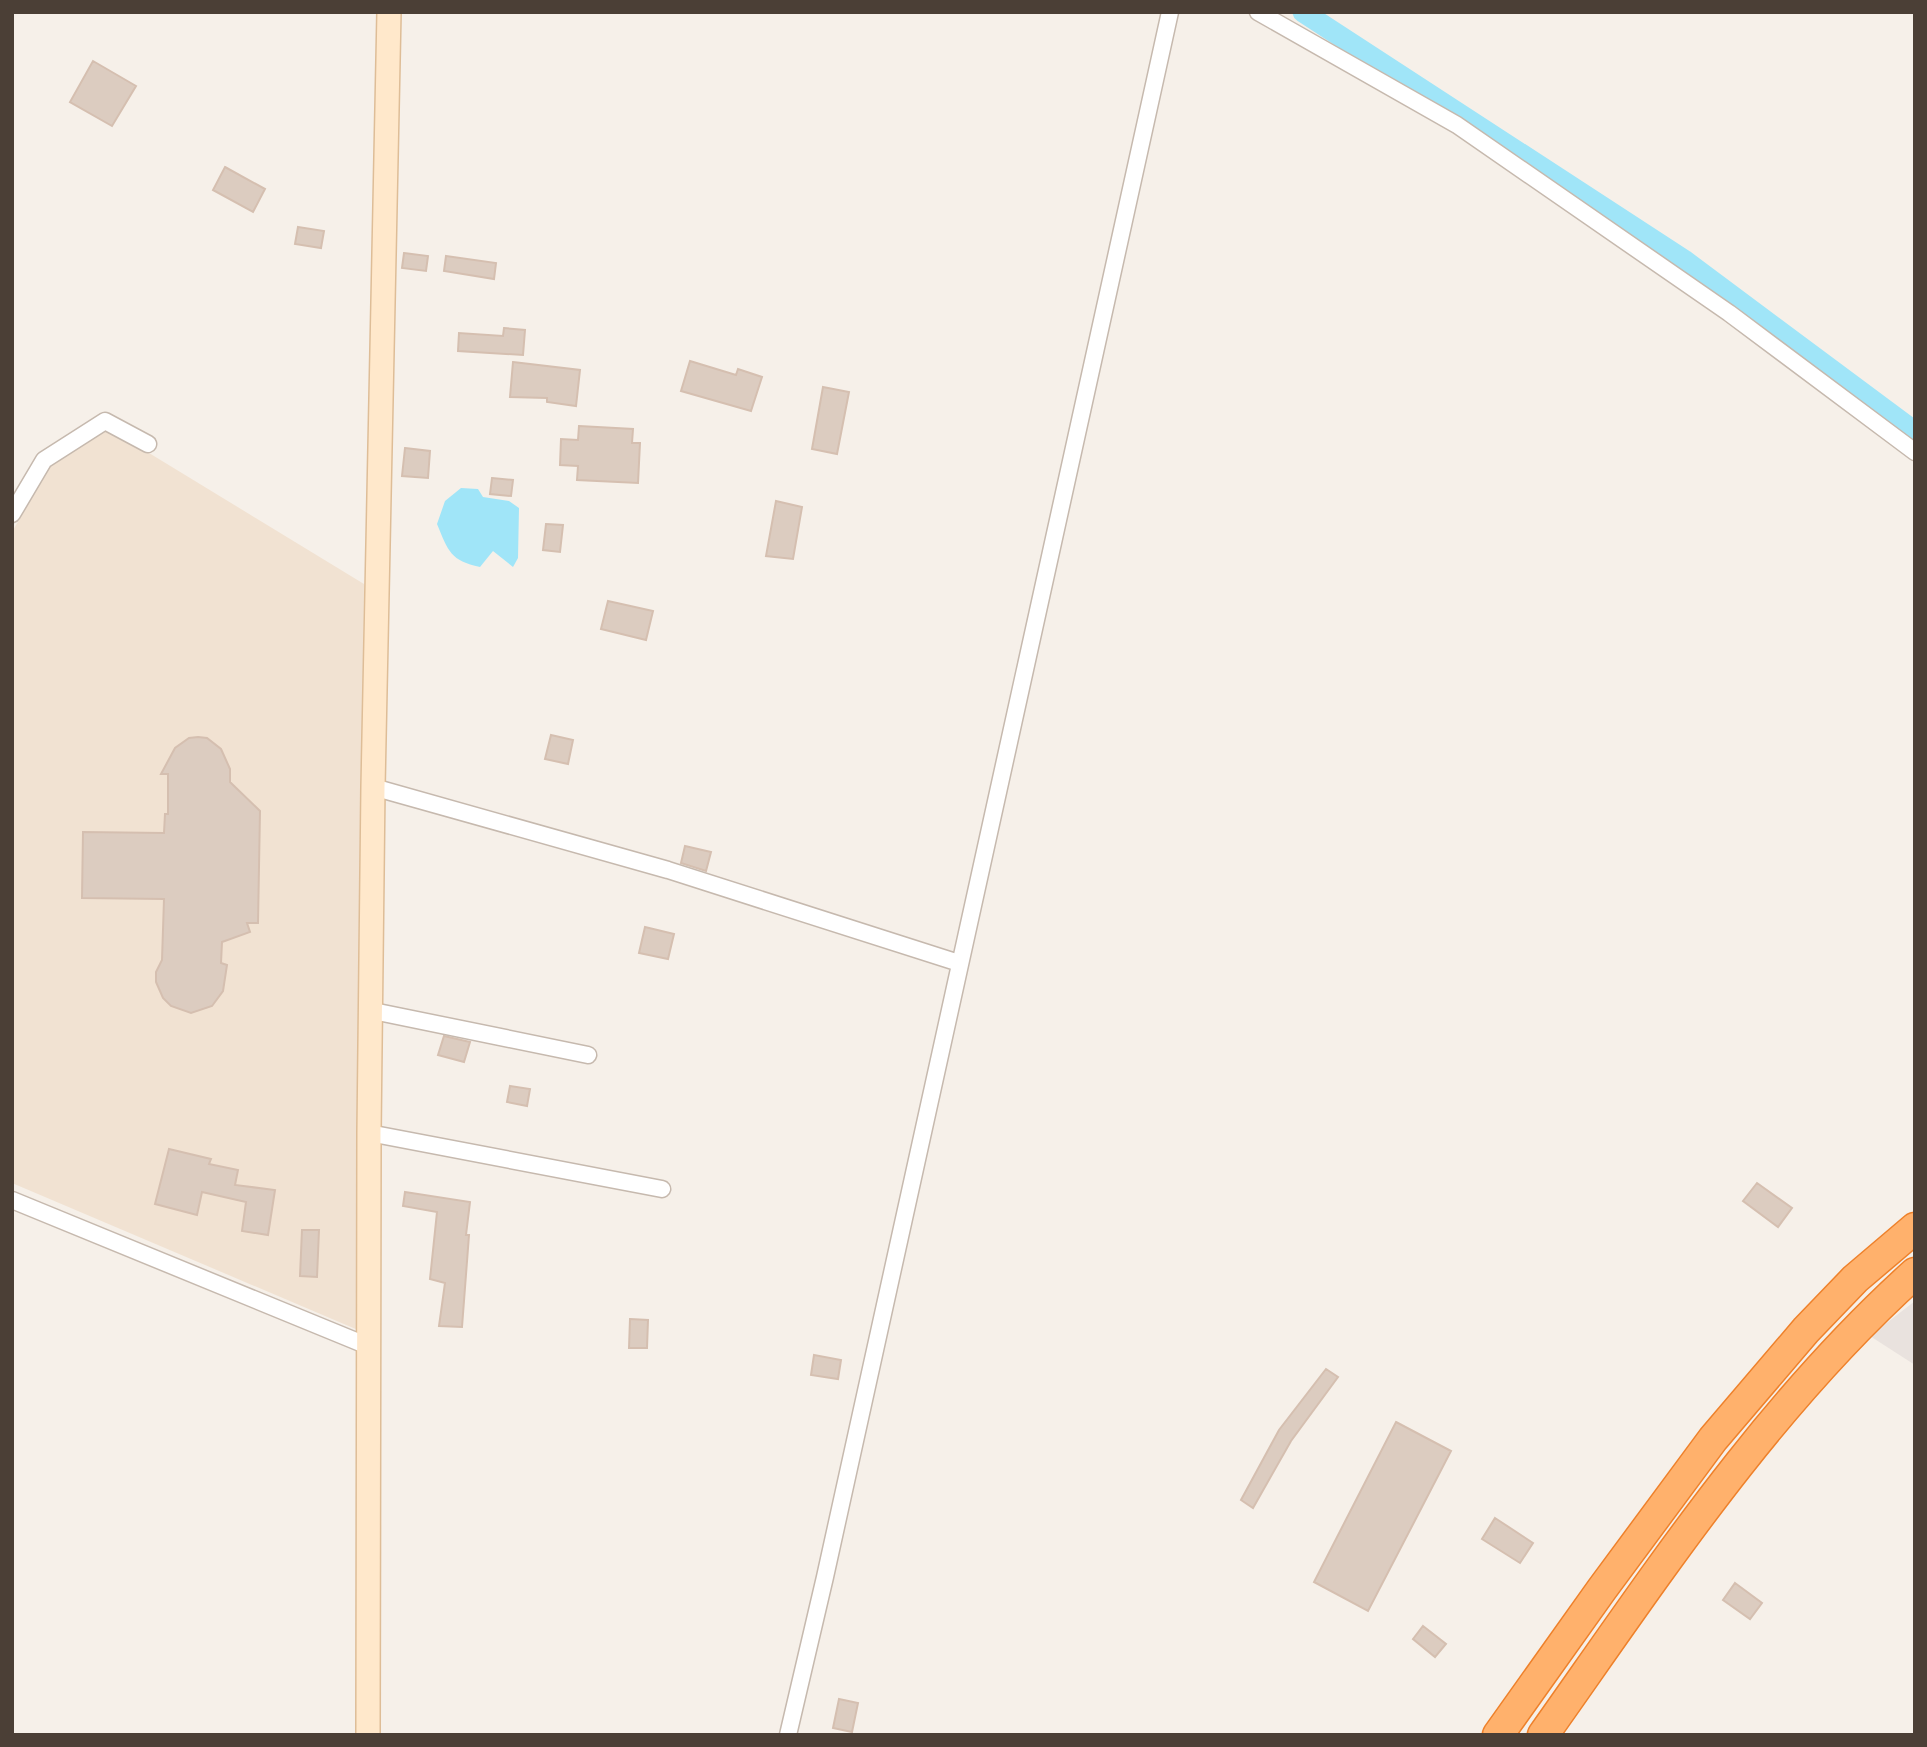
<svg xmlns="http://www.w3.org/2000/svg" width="1927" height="1747" viewBox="0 0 1927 1747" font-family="'IBM Plex Sans',sans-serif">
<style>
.industrial{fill:#e9e2de}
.education{fill:#f1e2d2}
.water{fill:#a0e5f8}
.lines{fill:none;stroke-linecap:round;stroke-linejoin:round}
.canal{stroke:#a0e5f8;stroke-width:21}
.building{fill:#dcccc0;stroke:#d5bfb0;stroke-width:2}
.street-casing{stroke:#c6b9ae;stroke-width:19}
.secondary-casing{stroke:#debd97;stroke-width:26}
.highway-casing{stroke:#ee812b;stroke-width:33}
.street{stroke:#fff;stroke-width:16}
.secondary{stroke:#ffe8cb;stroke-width:23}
.highway{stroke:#ffb16c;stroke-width:30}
</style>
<rect width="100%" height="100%" fill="#f6f0e9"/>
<path class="industrial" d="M1915 1301V1365L1870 1336Z"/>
<path class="education" d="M108 428 364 584 358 1330 12 1183V532L51 464Z"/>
<path class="water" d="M461 488 478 489 483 497 509 501 519 508 518 558 513 567 493 551 480 567C451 561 448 551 437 524L445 501Z"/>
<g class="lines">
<path class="canal" d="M1303 12 1684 260 1915 432"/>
</g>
<path class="building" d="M93 61 136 86 112 126 70 102Z
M225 167 265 189 253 212 213 190Z
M298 227 324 231 321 248 295 244Z
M404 253 428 256 426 271 402 268Z
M446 256 496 263 494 279 444 271Z
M504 328 525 330 523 355 458 351 459 333 503 336Z
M690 361 736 375 738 369 762 377 751 411 681 391Z
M513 362 580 370 576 406 547 402V398L510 397Z
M823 387 849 392 837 454 812 449Z
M579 426 633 429 632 443H640L638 483 577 480 578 466 560 465 561 439 578 440Z
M405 448 430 451 428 478 402 476Z
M492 478 513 480 511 496 490 494Z
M776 501 802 507 793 559 766 556Z
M546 524 563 525 560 552 543 550Z
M608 601 653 611 646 640 601 629Z
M551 735 573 740 568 764 545 759Z
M198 737 207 738 221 749 230 769V782L260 811 258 923H247L250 932 222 942 221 963 227 965 223 991 212 1006 191 1013 171 1006 163 998 156 982V972L162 960 164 899 82 898 83 832 164 833 165 814H168V774H161L175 748 189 738Z
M685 846 711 852 706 871 681 863Z
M645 927 674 934 668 959 639 953Z
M444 1036 470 1042 464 1062 438 1055Z
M510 1086 530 1089 527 1106 507 1102Z
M169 1149 211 1159 209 1164 238 1170 235 1185 275 1190 268 1235 242 1231 246 1202 202 1192 197 1215 155 1204Z
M1757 1183 1792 1208 1778 1227 1743 1201Z
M405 1192 470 1202 466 1235H469L462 1327 439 1326 445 1283 430 1279 437 1212 403 1206Z
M302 1230H319L317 1277 300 1276Z
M630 1319 648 1320 647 1348H629Z
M814 1355 841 1360 838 1379 811 1375Z
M1326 1369 1338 1377 1291 1441 1253 1508 1241 1500 1279 1430Z
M1396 1422 1451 1451 1368 1611 1314 1582Z
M1495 1518 1533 1543 1520 1563 1482 1539Z
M1735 1583 1762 1603 1750 1619 1723 1600Z
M1423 1626 1446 1644 1435 1657 1413 1639Z
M839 1699 858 1703 852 1732 833 1728Z"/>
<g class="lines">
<defs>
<path id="street" d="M1258 12 1457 125 1729 313 1915 452
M12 514 44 460 105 421 148 444
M373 787 668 870 959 963
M373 1011 588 1055
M369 1133 662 1189
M12 1200 368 1346
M788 1735 825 1577 1170 12"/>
<path id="secondary" d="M368 1735 369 1133 373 787 389 12"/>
<path id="highway" d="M1498 1735 1602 1589 1713 1439 1806 1330 1855 1279 1915 1228
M1543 1735C1657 1574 1767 1406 1915 1273"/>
</defs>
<use href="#street" class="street-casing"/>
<use href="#secondary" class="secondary-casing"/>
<use href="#highway" class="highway-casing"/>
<use href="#street" class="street"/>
<use href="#secondary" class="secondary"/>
<use href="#highway" class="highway"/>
</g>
<rect width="1927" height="1747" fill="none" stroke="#4b3f36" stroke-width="28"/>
</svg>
